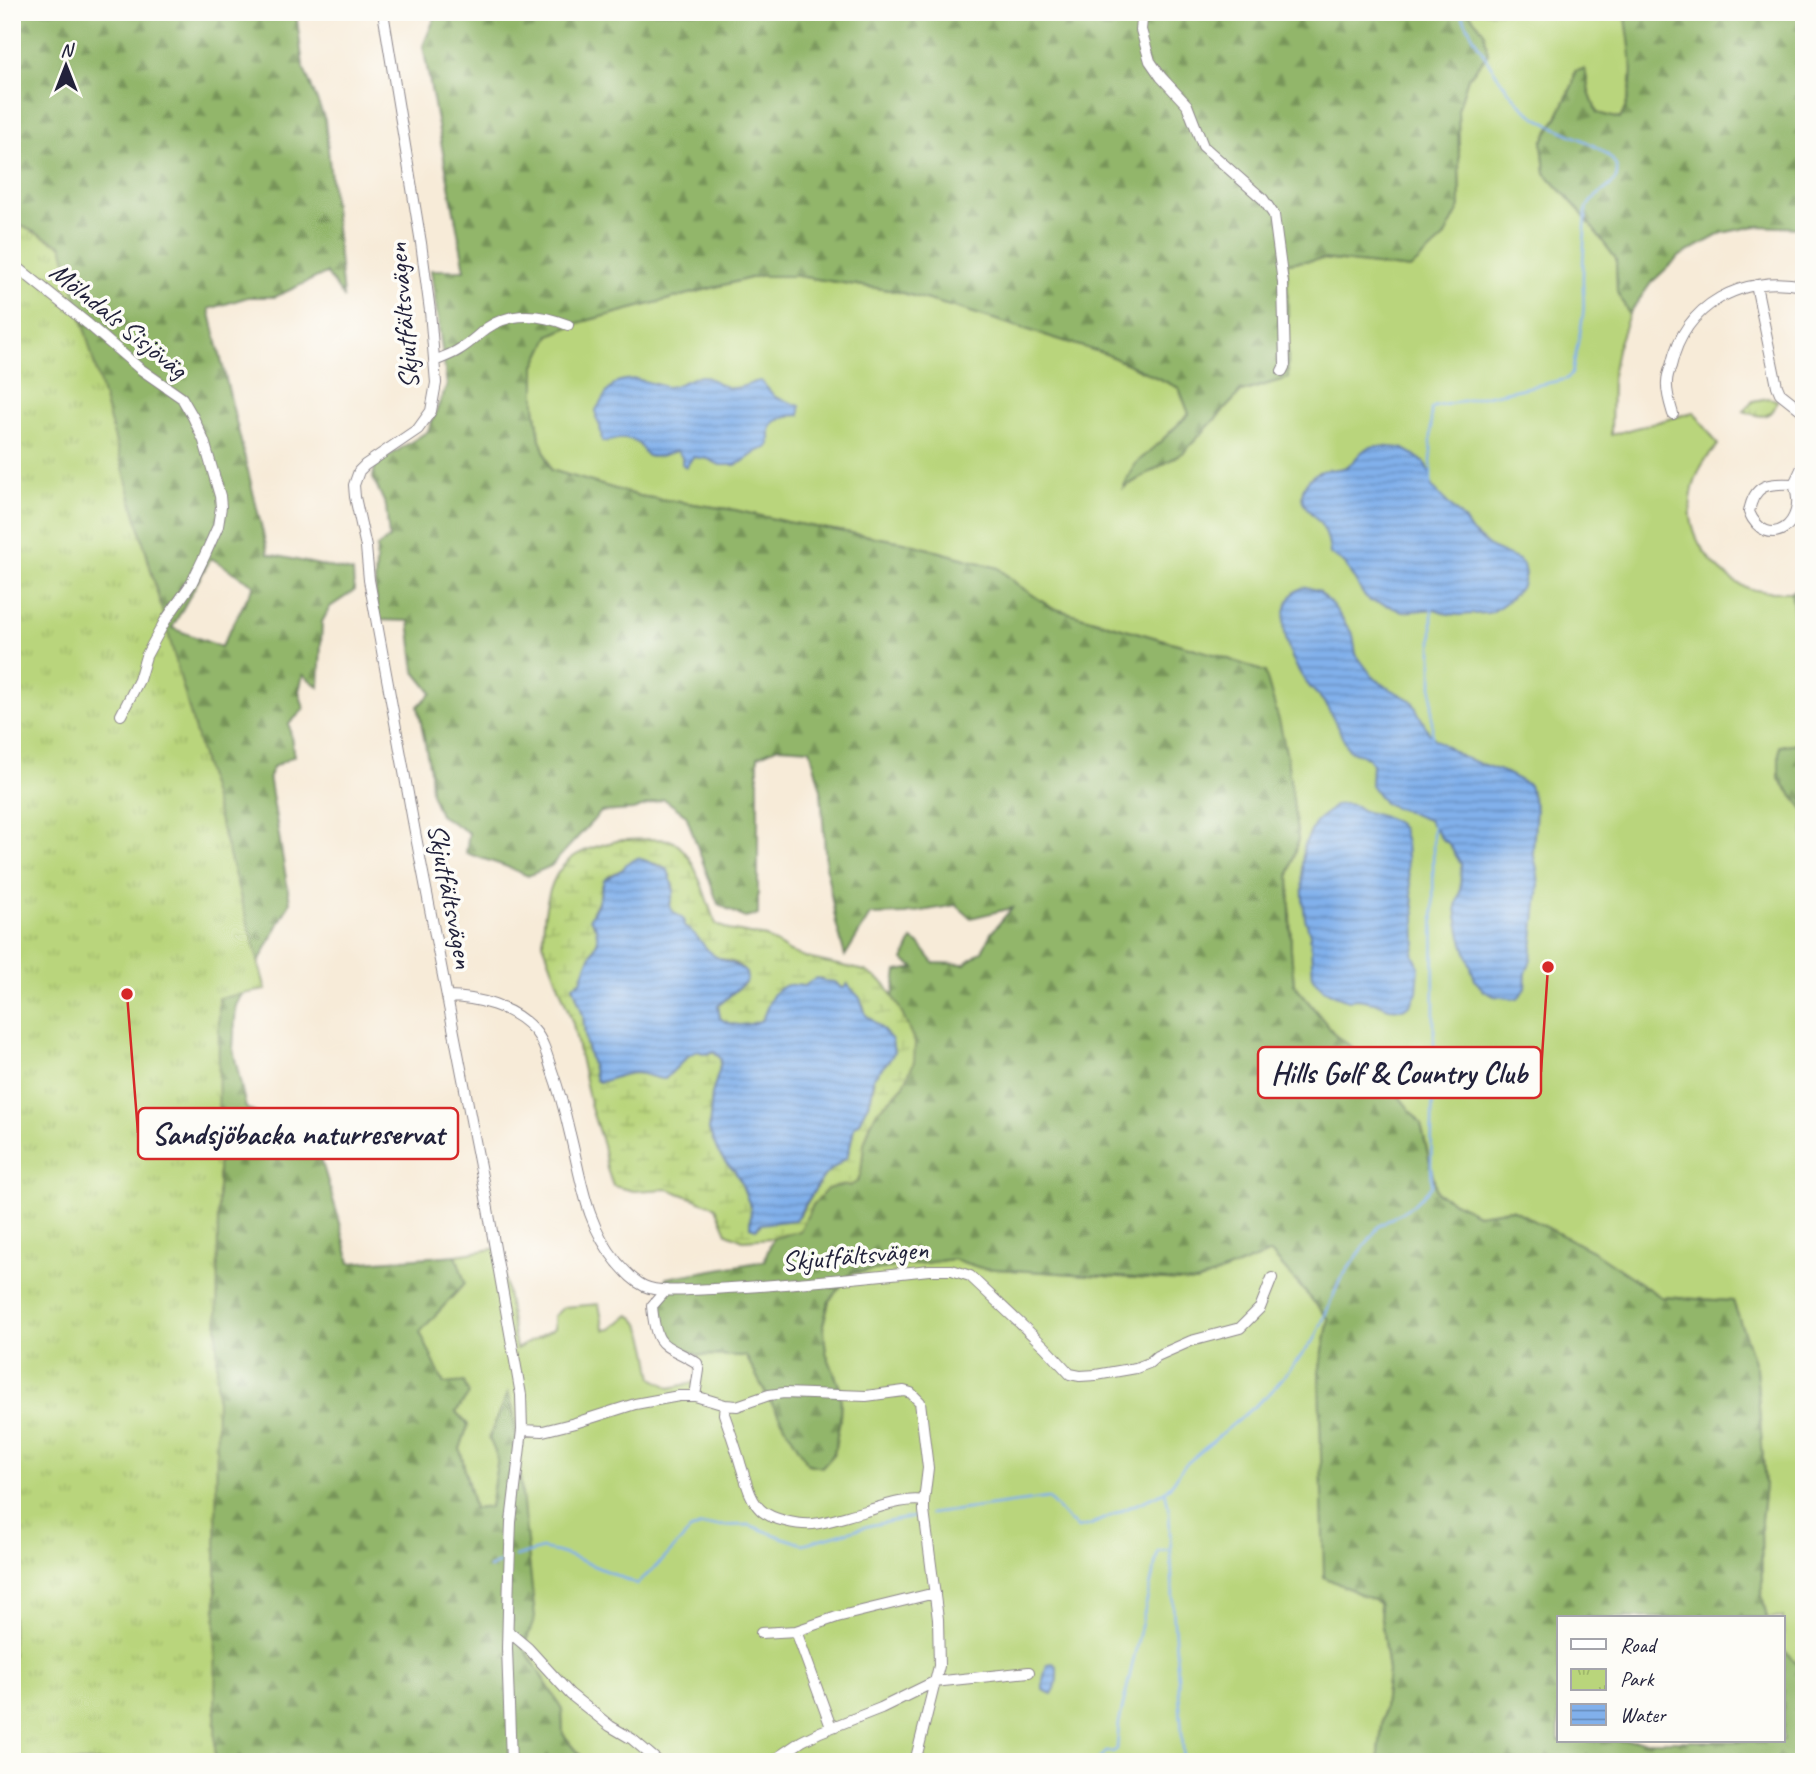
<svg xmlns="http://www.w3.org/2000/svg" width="1816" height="1774" viewBox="0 0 1816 1774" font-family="Caveat,sans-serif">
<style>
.grass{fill:#b9d57b;stroke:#6e7c5b;stroke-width:2}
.forest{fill:url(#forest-firs);stroke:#5a6c53;stroke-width:2;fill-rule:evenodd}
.wetland{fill:url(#wetland-marsh);stroke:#6e7c5b;stroke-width:2;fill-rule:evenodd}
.park{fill:url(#park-tufts);stroke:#6e7c5b;stroke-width:2}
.water{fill:url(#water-rules);stroke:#526993;stroke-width:2}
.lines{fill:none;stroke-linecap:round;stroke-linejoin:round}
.stream{stroke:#81b0eb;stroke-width:2.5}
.street-casing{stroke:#8c868a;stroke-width:12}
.street{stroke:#fff;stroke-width:10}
.labels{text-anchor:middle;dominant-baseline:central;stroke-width:7;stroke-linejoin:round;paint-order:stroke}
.street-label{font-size:28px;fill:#22223b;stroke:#fdfcf7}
.leader{fill:none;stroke:#d62828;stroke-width:2.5}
.callout-dot{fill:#d62828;stroke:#fdfcf7;stroke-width:2.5}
.callout{fill:#fdfcf7;stroke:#d62828;stroke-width:2.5}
.callout-label{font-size:30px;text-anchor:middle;font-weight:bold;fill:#22223b}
</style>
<defs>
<pattern id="forest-firs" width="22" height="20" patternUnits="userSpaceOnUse" patternTransform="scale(1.75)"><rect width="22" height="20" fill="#92b66b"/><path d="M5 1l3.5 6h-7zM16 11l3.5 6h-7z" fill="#779459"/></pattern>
<pattern id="wetland-marsh" width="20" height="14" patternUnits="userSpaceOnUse" patternTransform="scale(1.75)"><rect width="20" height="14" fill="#b9d57b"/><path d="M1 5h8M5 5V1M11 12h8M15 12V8" fill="none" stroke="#9fb76b"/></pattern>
<pattern id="park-tufts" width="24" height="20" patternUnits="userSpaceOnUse" patternTransform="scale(1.75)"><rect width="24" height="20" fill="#b9d57b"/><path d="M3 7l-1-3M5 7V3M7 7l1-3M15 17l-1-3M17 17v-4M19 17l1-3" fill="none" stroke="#9fb76b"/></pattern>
<pattern id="water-rules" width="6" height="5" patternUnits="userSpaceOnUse" patternTransform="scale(1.75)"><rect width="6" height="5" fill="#81b0eb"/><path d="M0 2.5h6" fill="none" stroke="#698fc0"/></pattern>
</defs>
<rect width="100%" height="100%" fill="#fdfcf7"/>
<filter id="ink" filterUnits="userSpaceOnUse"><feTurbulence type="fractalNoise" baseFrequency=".0143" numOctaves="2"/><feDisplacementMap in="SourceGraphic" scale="14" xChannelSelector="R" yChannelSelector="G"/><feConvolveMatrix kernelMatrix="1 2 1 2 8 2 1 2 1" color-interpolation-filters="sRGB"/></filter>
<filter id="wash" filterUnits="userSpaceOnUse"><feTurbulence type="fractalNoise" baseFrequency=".00686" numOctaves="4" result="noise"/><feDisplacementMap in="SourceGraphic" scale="28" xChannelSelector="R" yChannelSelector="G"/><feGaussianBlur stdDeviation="1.57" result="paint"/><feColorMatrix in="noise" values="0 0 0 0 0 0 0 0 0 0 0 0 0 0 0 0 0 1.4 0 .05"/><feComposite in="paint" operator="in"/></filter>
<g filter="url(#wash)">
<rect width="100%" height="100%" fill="#f7ebd8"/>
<path class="grass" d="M1468 12H1601L1626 18 1633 62 1629 102 1620 119 1597 113 1589 92 1585 69 1575 71 1573 84 1557 118 1542 142 1545 173 1579 210 1616 259 1617 292 1629 314 1617 349 1612 376 1611 435 1694 412 1718 445C1712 452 1705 459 1701 467 1683 503 1688 538 1717 567 1726 576 1736 584 1748 588 1762 593 1777 592 1791 592L1798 638 1804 656V673L1792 678 1804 711V742L1779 746V779L1804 810V1672L1783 1649V1618H1767L1762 1595 1761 1520 1765 1485 1756 1368 1733 1301 1661 1297 1594 1252 1512 1209 1477 1214 1437 1193 1421 1124 1370 1060 1336 1036 1294 985 1291 950 1289 875 1298 839 1265 672 1220 656 1052 608 1018 585 998 568 904 542 787 522 735 510 639 496 551 470 540 439 535 407V366L550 335 578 323 758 276H797L895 291 961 309 1106 354 1179 388 1189 414 1156 446 1134 465 1125 487 1184 452 1241 392 1288 378 1287 263 1323 259 1410 269 1460 207 1458 110 1468 78 1488 54 1484 32Z
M500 1248 516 1349 554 1329V1316L564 1307 599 1304 603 1326 605 1330 611 1329 629 1315C647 1322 649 1361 653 1378L670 1388 696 1382 698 1355 746 1356 765 1392 788 1428 834 1453 840 1419 841 1391 826 1352 823 1325 829 1301 851 1273 953 1259 981 1268 1196 1282 1271 1253 1329 1319 1319 1373 1379 1603 1388 1671 1378 1762H586L563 1734 562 1709 524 1647 518 1468 513 1409 508 1394 490 1508 474 1509 460 1449 468 1425 456 1412 419 1331 465 1283 456 1255Z"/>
<path class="forest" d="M12 12H296L303 66 325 120 343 296 326 273 275 297H248L209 309 268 554 353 572 354 591 330 607 322 622 319 687 303 675 299 691 304 709 289 724 294 756 273 767 269 776 290 902 236 1006 233 1049 246 1108 279 1126 317 1127 319 1152 340 1223 350 1263 456 1255 465 1283 420 1332 444 1384 464 1382 469 1394 456 1412 468 1425 460 1449 474 1509 490 1507 498 1459 489 1438 508 1393 513 1409 535 1617 524 1648 562 1709 563 1734 586 1762H12ZM211 558 254 585 221 647 172 628Z
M437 12H1468L1484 32 1488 54 1468 78 1458 110 1460 207 1444 238 1410 269 1323 259 1287 263 1288 378 1241 392 1184 452 1123 488 1134 465 1156 446 1189 414 1179 388 1106 354 961 309 895 291 797 276H758L578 323 550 335 535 366V407L540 439 551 470 639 496 735 510 787 522 904 542 998 568 1018 585 1052 608 1220 656 1265 672 1280 724 1287 757 1298 839 1289 875 1291 950 1294 984 1336 1036 1370 1060 1421 1124 1437 1193 1477 1214 1512 1209 1594 1252 1661 1297 1733 1301 1756 1368 1765 1485 1761 1520 1762 1595 1767 1618H1559V1741H1783V1649L1804 1672V1762H1378L1388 1671 1379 1603 1324 1577 1319 1373 1329 1319 1271 1253 1196 1282 981 1268 953 1259 851 1273 829 1301 823 1325 826 1352 841 1391 840 1419 834 1453 822 1467 808 1464 765 1392 746 1356 698 1355 679 1347 666 1329 661 1306 666 1278 764 1261 773 1238 799 1231C806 1218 815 1196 827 1189 834 1185 843 1186 850 1186L861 1171 864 1144 870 1126 877 1111 891 1099 904 1085 905 1022 893 997 897 971 915 968 903 960 912 940 920 945 934 963 965 964 982 951 991 933 1012 908 971 918 956 905 905 914 870 915 845 956 836 923 826 866 821 790 810 749 778 747 758 756V915L745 918 718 904 686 815 664 799 633 810 601 812 551 866 528 876 505 866 466 853 469 833 440 815 431 793 430 770 418 706 432 693 415 672 409 621 378 620 375 582 377 547 389 538 386 506 373 478 375 465 428 431 447 385 431 270H465L423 46Z
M1601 12H1804V228L1756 226 1722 233 1680 256 1651 283 1629 314 1617 292 1616 259 1579 210 1545 173 1542 142 1557 118 1573 84 1575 71 1585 69 1589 92 1597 113 1620 119C1638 86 1631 54 1626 18Z
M1804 587V607L1794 609 1791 592Z
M1804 742V810L1779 779V746Z"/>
<path class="wetland" d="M620 840C630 840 661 838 669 840 696 849 705 901 716 924L729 930 766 937 790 952 811 959 865 971 872 975 885 984 900 1009 915 1043 914 1062 904 1085 891 1099 877 1111 870 1125 864 1144 861 1172 858 1181 850 1186H837L827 1189 812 1206 800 1231 773 1238 743 1240 727 1233 716 1207 668 1189 634 1191 613 1186 607 1169 603 1145 591 1108 573 1024 543 943C543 916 547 879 568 861 581 849 603 845 620 840ZM637 859 663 866 670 875 674 891 670 904 671 910 684 927 715 957 735 963 744 970 745 982 718 1006 720 1018C731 1028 749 1026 762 1020L772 997 791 985 805 986 821 978 824 981 835 982 863 1004 866 1015 878 1025 891 1040 892 1056 873 1078 874 1085 871 1097 859 1122 854 1127 850 1147 824 1175 799 1216 761 1224 758 1228 750 1227 751 1208 740 1180 734 1170 726 1163 718 1152 709 1130 712 1094 719 1071 721 1059 714 1051 707 1054 697 1051 689 1055 665 1079C655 1078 645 1074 637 1073 623 1073 611 1079 598 1082L596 1080 591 1056 586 1044 583 1015 573 986 581 981 586 966 598 940 596 928 591 921 592 913 600 897 601 887 609 876 623 869 628 863Z"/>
<path class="park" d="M12 221 62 246 266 990 219 998 215 1762H12Z
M1768 398 1777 400C1773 421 1759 417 1744 411L1753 401Z"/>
<path class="water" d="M702 376C712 378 721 387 731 388 742 389 751 382 761 381L775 397 800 406V415L787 416 774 422 770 430V444L767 448 758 451 742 462 735 465H720L708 459 693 457 686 467 682 464V457L677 451C668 453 657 459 648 456 644 454 644 451 641 447 633 434 616 439 605 442L602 441 600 426 596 418V410L607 392 617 382 624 380 636 379 667 387 674 386 695 377Z
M1376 446 1402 448 1413 454 1425 463 1430 474 1432 487 1464 520 1472 532 1491 548 1519 560 1523 565 1525 574 1522 586 1509 600 1492 612 1487 613 1459 615 1448 614 1435 609 1402 612 1390 606 1370 601 1363 594 1345 564 1330 554C1329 545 1328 536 1323 528 1315 513 1296 506 1304 487 1307 481 1313 475 1319 472 1327 468 1337 471 1346 467 1359 460 1357 449 1376 446Z
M1306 587 1319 591 1334 607 1353 635 1356 654 1361 661 1373 677 1385 686 1412 701 1429 733 1435 739 1462 757 1506 773 1529 785 1536 809 1533 852 1537 869 1539 884 1531 959 1526 973 1525 988 1518 999 1494 996 1483 990 1475 980 1461 937 1457 916 1456 906 1460 892 1461 864 1449 844 1441 838 1437 831 1428 820 1384 803 1371 785 1372 764 1367 757 1349 750C1342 736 1335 721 1327 707 1322 698 1315 693 1309 686 1292 665 1278 630 1287 604 1291 595 1297 588 1306 587Z
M1346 804 1356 806 1363 811 1388 818 1398 824 1402 829 1406 842 1408 871 1415 913 1416 943 1413 954 1419 967 1417 993 1411 1004 1403 1009 1389 1008 1374 1002 1358 999 1348 1000 1335 995 1323 989 1313 978 1310 935 1305 918 1303 900 1302 864 1304 845 1316 822 1336 805Z
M637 858 644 860 668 870 674 891 670 904 671 910 684 920V927C697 932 702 946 712 954 724 963 737 962 746 973L747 979 745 982 718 1006 720 1018C731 1028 749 1026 762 1020 768 1007 771 988 788 985 793 984 800 986 805 986L810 981 817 978 824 981 835 982 841 988H844L847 984 860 998 866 1015 878 1025 892 1040 894 1052 891 1058 873 1078 871 1097 859 1122 854 1127 850 1147 847 1157 824 1176 795 1220 761 1224 756 1229 750 1227 751 1208 740 1180 734 1170 726 1163 718 1152 709 1130 712 1094 719 1071 721 1059 714 1051 707 1054 697 1051 689 1055 665 1079C654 1079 646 1073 635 1073 623 1073 612 1079 600 1082L596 1080 586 1044 583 1015 573 985 581 981 586 966 598 940 596 928 590 918 598 903 604 880 623 869 627 863Z
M1053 1663 1057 1667C1057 1677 1058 1686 1052 1694L1043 1690V1680L1047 1664Z"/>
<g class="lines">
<path class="stream" d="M1431 484V410L1434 407 1567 379 1572 373C1576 354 1580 335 1583 315 1585 301 1582 287 1583 273 1583 253 1585 233 1586 214 1586 192 1627 188 1615 164 1605 143 1549 130 1529 112 1499 85 1479 47 1460 12
M1432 606V740
M930 1514 1048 1498 1069 1521 1078 1528 1090 1525 1164 1492
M515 1557 542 1549 557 1552 570 1556 637 1584 663 1560 690 1531 701 1526 749 1525 784 1538 803 1544 872 1525 919 1516
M489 1568 504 1561
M1097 1762 1106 1752H1113L1117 1749 1119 1723 1158 1552 1168 1550
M1184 1762 1174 1623 1169 1510 1165 1491C1174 1484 1177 1474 1185 1465L1271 1392 1315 1339 1340 1280 1379 1226 1413 1205 1432 1186 1431 1164 1434 1048 1433 823"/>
</g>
</g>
<g filter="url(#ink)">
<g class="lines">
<defs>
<path id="street" d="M383 12 421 243 430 311 436 383 431 411 418 429 365 465 359 471 354 485 355 497 366 547 369 580 415 832 485 1192 521 1395 522 1430 511 1522 509 1574 507 1648 511 1762
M1148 12 1142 20 1141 30 1150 61 1161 77 1187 105 1203 146 1263 199 1274 215 1283 283 1285 365 1282 371
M12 263 88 324 139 368 182 398 193 417 204 441 220 496 221 507 218 526 205 555 191 584 165 621 146 656 139 680 121 715
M1756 285 1777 386 1780 393 1804 412
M435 361C443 357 453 354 460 349 470 343 478 335 487 328 512 311 541 314 568 325
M1673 414C1670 404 1666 392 1667 382 1667 377 1669 371 1671 366 1685 303 1743 274 1804 286
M1794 484C1767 483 1754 484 1749 512 1767 553 1809 524 1794 484L1804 463
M447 997C477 997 514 1007 534 1030 543 1040 547 1055 551 1068 559 1090 565 1112 570 1134 582 1181 585 1223 617 1262 625 1271 633 1281 644 1286 661 1294 694 1289 713 1289 785 1285 857 1278 929 1270H952L970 1276 1045 1347 1070 1374 1080 1376 1096 1375 1136 1368 1149 1363 1157 1356 1191 1341 1240 1328 1260 1308 1272 1278
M666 1290 652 1306C656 1351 663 1342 697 1363L699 1370 695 1396
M522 1430 543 1431 575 1423 635 1404 679 1396H695L725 1405 737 1406 769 1395 784 1393 866 1396 904 1391 911 1393 920 1402 928 1468 924 1501C905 1498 884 1506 866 1511 848 1515 831 1522 813 1524 798 1525 772 1520 761 1510 749 1499 746 1480 741 1466 736 1448 730 1431 724 1414L725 1405
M796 1631 831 1727
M509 1632 528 1648 570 1694 610 1726 632 1739 659 1762
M761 1633 796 1631 837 1617 935 1593
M771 1762 802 1741 820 1732 881 1708 934 1682 1029 1672
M915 1762 939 1666 938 1619 924 1511V1501"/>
</defs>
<use href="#street" class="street-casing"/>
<use href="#street" class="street"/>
</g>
</g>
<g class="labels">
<g class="street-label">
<text transform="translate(403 316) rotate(-95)">Skjutfältsvägen</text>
<text transform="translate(119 320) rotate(39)">Mölndals Sisjöväg</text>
<text transform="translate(451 896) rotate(79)">Skjutfältsvägen</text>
<text transform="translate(855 1255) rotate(-5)">Skjutfältsvägen</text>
</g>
</g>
<path class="leader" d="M1548 967L1541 1072M127 994L138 1133"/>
<g class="callout-dot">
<circle cx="1548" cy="967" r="7"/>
<circle cx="127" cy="994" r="7"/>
</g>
<g class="callout">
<rect x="1258" y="1047" width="283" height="51" rx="7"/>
<rect x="138" y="1108" width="320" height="51" rx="7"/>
</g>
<g class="callout-label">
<text x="1399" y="1083">Hills Golf &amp; Country Club</text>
<text x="298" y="1144">Sandsjöbacka naturreservat</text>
</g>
<rect width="1816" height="1774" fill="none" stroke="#fdfcf7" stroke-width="42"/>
<rect x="1557" y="1616" width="228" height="126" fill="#fdfcf7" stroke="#a5a5ac" stroke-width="2"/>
<rect x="1571" y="1639" width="35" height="10" fill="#ffffff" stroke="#a5a5ac" stroke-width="2"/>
<text x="1620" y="1652" font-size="21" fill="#22223b">Road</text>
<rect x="1571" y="1669" width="35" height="21" fill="url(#park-tufts)" stroke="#a5a5ac" stroke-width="2"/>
<text x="1620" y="1686" font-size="21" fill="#22223b">Park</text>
<rect x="1571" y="1704" width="35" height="21" fill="url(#water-rules)" stroke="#a5a5ac" stroke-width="2"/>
<text x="1620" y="1722" font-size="21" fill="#22223b">Water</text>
<g transform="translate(66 66)" stroke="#fdfcf7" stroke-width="5" paint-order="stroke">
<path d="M0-5L12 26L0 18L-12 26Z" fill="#22223b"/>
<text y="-10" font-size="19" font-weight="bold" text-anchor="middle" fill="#22223b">N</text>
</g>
</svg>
